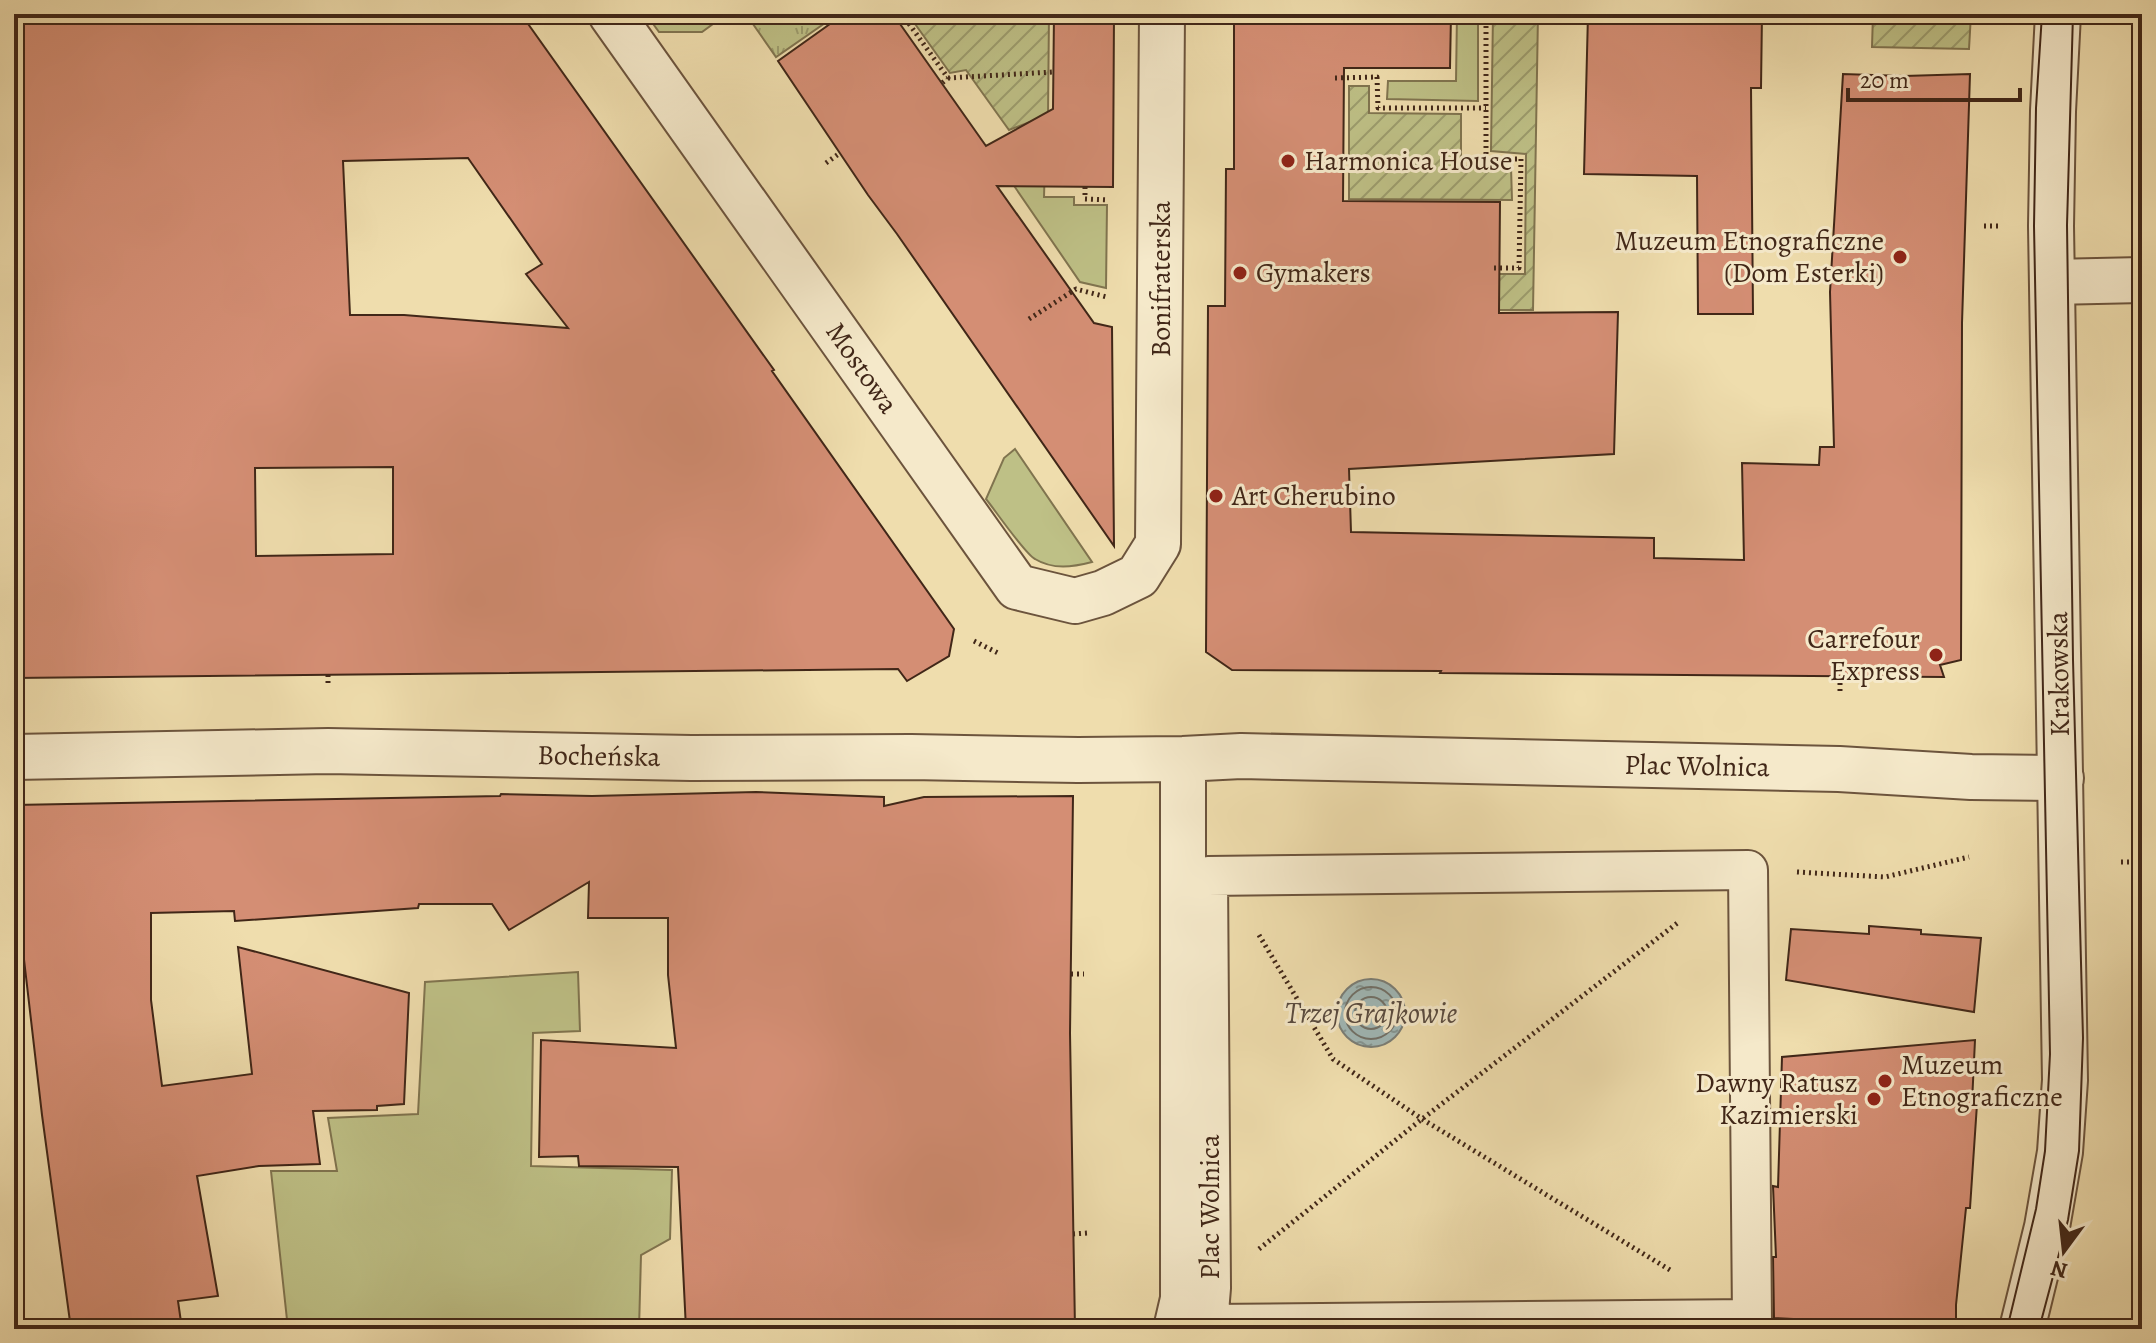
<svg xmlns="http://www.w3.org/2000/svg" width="2156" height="1343" viewBox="0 0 2156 1343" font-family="Alegreya,serif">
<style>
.grass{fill:#bec086;stroke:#80744f;stroke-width:2}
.park{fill:url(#park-tufts);stroke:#80744f;stroke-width:2}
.garden{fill:url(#garden-furrows);stroke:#80744f;stroke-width:2}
.water{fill:url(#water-ripples);stroke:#7a7e77;stroke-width:2}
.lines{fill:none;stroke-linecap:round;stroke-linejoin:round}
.shore{stroke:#707068;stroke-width:2}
.building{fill:#d48e74;stroke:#412718;stroke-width:2;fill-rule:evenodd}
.pedestrian-casing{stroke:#6c543d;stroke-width:42}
.minor-casing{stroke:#6c543d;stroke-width:48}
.tertiary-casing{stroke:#6c543d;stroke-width:48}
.path{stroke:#412718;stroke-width:5;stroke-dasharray:2 4;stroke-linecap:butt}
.pedestrian{stroke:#f5e9ca;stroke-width:38}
.minor{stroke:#f5e9ca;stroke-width:44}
.tertiary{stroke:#f5e9ca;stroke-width:44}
.tram{stroke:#412718;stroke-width:2}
.poi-dot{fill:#8f2418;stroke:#f5e9ca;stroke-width:3}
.labels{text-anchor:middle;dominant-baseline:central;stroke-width:6;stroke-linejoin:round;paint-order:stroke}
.poi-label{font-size:28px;fill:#412718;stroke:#f5e9ca;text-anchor:start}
.street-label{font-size:28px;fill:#412718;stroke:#f5e9ca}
.water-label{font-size:30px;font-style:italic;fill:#594b40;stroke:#f5e9ca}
</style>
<defs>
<pattern id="park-tufts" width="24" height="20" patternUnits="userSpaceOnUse" patternTransform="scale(2)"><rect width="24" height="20" fill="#bec086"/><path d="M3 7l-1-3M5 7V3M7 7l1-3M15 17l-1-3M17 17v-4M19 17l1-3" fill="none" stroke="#9c9c6d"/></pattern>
<pattern id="garden-furrows" width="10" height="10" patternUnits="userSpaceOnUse" patternTransform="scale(2)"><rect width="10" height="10" fill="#bec086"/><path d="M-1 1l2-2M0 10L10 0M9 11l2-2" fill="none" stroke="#9c9c6d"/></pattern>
<pattern id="water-ripples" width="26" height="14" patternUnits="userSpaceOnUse" patternTransform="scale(2)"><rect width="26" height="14" fill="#a0b8b7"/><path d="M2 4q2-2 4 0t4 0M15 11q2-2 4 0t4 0" fill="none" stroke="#849694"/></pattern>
</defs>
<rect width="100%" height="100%" fill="#efddad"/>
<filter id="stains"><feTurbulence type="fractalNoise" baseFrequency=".0025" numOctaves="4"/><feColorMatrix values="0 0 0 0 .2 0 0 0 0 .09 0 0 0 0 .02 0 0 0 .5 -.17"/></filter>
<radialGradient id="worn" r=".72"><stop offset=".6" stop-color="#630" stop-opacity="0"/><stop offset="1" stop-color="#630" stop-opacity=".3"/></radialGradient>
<path class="grass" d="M646 14H712L717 21 702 32H659Z
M1457 14H1478V101L1387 99 1388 81H1456Z
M1045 161 1044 197H1074V205H1107L1106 288 1080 282 1008 177Z
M1015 449 1092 562C1073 567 1053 570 1035 559 1025 554 995 510 986 499L1004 458Z
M578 972 580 1031 533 1033 531 1166 672 1170 670 1239 641 1255 639 1329H534V1322L425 1325 424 1329H288L271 1171H337L328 1118 418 1114 425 982Z"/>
<path class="park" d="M746 14H838L776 57Z"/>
<path class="garden" d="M908 14H1049L1048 115 1009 130 966 70 950 73Z
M1493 14H1538L1533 310H1497V274H1525L1526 154 1491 151Z
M1873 14H1971L1969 49 1872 47Z
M1349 86H1369V113L1461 114V166L1511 167 1512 200 1349 199Z"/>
<path class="water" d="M1337 1013a34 34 0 1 1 68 0a34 34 0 1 1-68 0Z"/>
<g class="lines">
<path class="shore" d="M1345 1013a26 26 0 1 1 52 0a26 26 0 1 1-52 0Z
M1355 1013a16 16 0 1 1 32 0a16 16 0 1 1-32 0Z"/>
</g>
<path class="building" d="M14 14H521L774 370 772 371 954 629 949 656 907 681 898 669 14 678ZM468 158 542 264 526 274 568 328 404 315H350L343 161ZM393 467V554L256 556 255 468Z
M844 14H893L986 146 1053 109 1054 14H1114L1113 187 997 186 1094 323 1112 327 1114 546 897 234 868 195 778 61Z
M1249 14H1451L1450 68H1344L1343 201 1500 202 1499 313 1618 312 1614 454 1349 469 1351 532 1654 538V558L1744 560 1742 463 1819 465 1820 447H1834L1830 292 1843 74 1904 76 1970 74 1962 323 1961 660 1940 665 1944 677 1440 673 1441 671 1232 670 1206 652 1208 306H1225L1226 169H1234V18H1249Z
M1588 14H1762L1761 88H1751L1753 314H1698L1697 176 1584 174Z
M756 792 884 797V806L924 797 1073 796 1070 1033 1075 1329H686L678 1167 579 1166 578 1156 539 1157 541 1040 676 1048 668 975V918H588L589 882 509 930 492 904H419L418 908 235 921 234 911 151 913V1000L162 1086 252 1074 238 947 409 993 404 1104 377 1106V1110L313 1111 320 1164 259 1166 197 1176 218 1296 178 1301 182 1329H71L42 1115 14 873V805L500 796 501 794 592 796Z
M1869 926 1921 930V934L1981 938 1974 1012 1786 980 1791 929 1869 934Z
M1975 1040 1972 1103 1977 1104 1970 1208H1966L1956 1305V1327L1774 1318 1773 1257H1776L1773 1186 1778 1187 1782 1057Z"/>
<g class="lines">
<defs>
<path id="pedestrian" d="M1748 870 1752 1319 1208 1324 1211 1288 1208 876Z"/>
<path id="minor" d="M611 14 1017 587 1075 601 1103 593 1138 576 1158 544 1162 14
M2052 282 2142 280
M14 757 328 751 691 758 911 757 1078 760 1183 759 1241 756 1839 769 1971 777 2061 778
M1176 1329 1183 1299V759"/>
<path id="tertiary" d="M2022 1329 2047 1227 2060 1152 2065 1080 2051 226 2053 111 2058 14"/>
</defs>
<use href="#pedestrian" class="pedestrian-casing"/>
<use href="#minor" class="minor-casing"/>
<use href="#tertiary" class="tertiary-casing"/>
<path class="path" d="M902 14 948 78 942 83
M1486 14V159H1521L1519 268H1494
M948 78 1053 72
M1335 78 1377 77 1378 108H1486
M826 163 840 153
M1085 187V199L1108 200
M1984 226H1999
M1029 319 1076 289 1107 297
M974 641 998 653
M328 675V687
M1840 691V675
M2121 862H2139
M1797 872 1885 877 1969 857
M1259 935 1333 1059 1422 1119 1670 1270
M1071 974H1084
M1073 1234 1087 1233
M1259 1249 1422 1119 1680 921"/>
<use href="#pedestrian" class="pedestrian"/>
<use href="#minor" class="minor"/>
<use href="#tertiary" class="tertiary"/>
<path class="tram" d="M2007 1329 2036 1209 2045 1151 2050 1054 2034 226 2036 108 2042 14
M2039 1329 2068 1220 2079 1151 2083 1038 2073 660 2067 225 2073 14"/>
</g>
<g class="poi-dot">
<circle cx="1288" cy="161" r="8"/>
<circle cx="1900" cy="257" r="8"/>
<circle cx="1240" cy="273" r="8"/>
<circle cx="1216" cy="496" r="8"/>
<circle cx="1936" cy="655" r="8"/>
<circle cx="1885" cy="1081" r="8"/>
<circle cx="1874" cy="1099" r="8"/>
</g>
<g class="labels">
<g class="poi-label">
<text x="1304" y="161">Harmonica House</text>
<text x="1884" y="241" text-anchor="end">Muzeum Etnograficzne<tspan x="1884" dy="32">(Dom Esterki)</tspan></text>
<text x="1256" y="273">Gymakers</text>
<text x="1232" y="496">Art Cherubino</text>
<text x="1920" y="639" text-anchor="end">Carrefour<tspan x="1920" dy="32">Express</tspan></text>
<text x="1901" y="1065">Muzeum<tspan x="1901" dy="32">Etnograficzne</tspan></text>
<text x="1858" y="1083" text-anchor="end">Dawny Ratusz<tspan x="1858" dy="32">Kazimierski</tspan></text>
</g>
<g class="street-label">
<text transform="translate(1161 279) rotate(-90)">Bonifraterska</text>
<text transform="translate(862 368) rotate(55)">Mostowa</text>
<text transform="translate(2059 674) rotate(-91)">Krakowska</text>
<text transform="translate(599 756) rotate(1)">Bocheńska</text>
<text transform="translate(1697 766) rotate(1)">Plac Wolnica</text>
<text transform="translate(1210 1207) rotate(-90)">Plac Wolnica</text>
</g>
<g class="water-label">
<text x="1371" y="1013">Trzej Grajkowie</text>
</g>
</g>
<rect width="2156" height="1343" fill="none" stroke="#efddad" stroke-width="48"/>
<rect x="16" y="16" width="2124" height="1311" fill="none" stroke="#412718" stroke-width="4"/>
<rect x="24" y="24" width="2108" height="1295" fill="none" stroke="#412718" stroke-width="2"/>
<g transform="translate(2064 1251) rotate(195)" stroke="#f5e9ca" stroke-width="6" paint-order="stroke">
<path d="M0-6L14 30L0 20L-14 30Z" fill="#412718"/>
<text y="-12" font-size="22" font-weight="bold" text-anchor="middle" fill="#412718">N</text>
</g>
<path d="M1848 88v12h172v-12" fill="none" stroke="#412718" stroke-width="4"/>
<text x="1860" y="88" font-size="24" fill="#412718" stroke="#f5e9ca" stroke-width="6" paint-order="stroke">20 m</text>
<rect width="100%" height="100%" filter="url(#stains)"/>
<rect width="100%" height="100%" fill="url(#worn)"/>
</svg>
